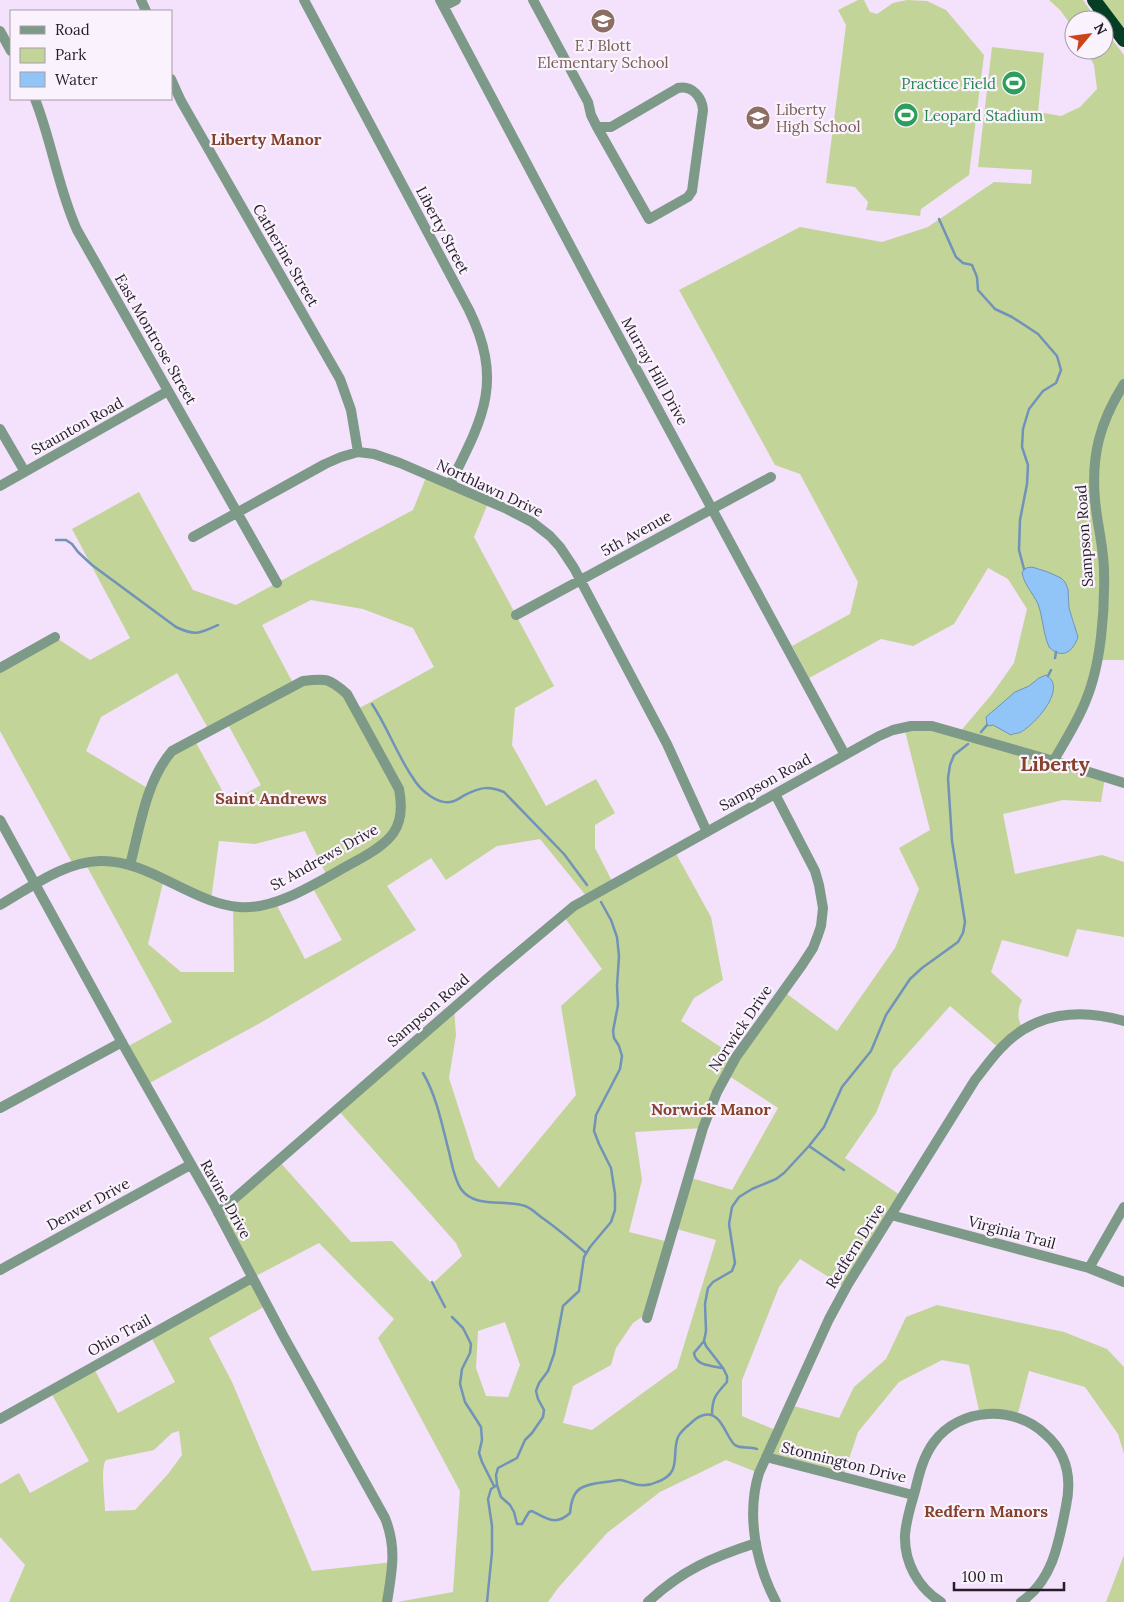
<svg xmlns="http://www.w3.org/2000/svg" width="1124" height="1602" viewBox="0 0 1124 1602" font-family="Lora,serif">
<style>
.green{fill:#c3d498;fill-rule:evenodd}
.water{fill:#91c4f7;stroke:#7192b9}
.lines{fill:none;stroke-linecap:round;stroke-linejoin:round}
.stream{stroke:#7192b9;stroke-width:2.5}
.minor{stroke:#7d9988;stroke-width:10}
.highway{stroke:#053e24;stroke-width:14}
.labels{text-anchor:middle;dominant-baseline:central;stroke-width:4.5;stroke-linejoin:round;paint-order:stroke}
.education-label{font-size:15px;fill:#785e54;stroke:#faf3fd}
.leisure-label{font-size:15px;fill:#27864d;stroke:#faf3fd;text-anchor:end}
.street-label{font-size:15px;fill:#251e28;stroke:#faf3fd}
.neighbourhood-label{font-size:16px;font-weight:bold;fill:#86412d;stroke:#faf3fd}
.district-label{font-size:20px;font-weight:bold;fill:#86412d;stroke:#faf3fd}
</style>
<rect width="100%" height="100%" fill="#f4e1fb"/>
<path class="green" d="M858 0H864L870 12 877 14 893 3 907 0 927 1 946 10 984 55 969 175 921 209 920 216 866 210 868 202 855 187 826 183 846 25 838 10Z
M1049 0H1083L1097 20H1074V29L1060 10Z
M1101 0H1124V30Z
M1104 29 1124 55V660H1098L1057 760 1105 777 1101 802 1063 800 1003 814 1015 874 1102 855 1124 862V937L1077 929 1068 957 1002 940 991 972 1022 1000C1017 1011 1017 1018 1023 1030L1000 1049 950 1006 893 1070 876 1113 845 1158 903 1197 846 1288 800 1259 779 1287 742 1380V1416L778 1431 790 1405 839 1418 854 1387 886 1359 906 1317 937 1305 1064 1332 1107 1349 1124 1367V1454L1118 1434 1085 1387 1029 1371 1017 1417 980 1415 969 1365 942 1360 899 1382 858 1432 843 1477 766 1458 759 1473 726 1460 660 1492 607 1533 558 1588 548 1602H397L453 1592 460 1491 378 1338 394 1319 319 1243 252 1278 267 1305 209 1338 232 1382 312 1571 393 1562 387 1602H9L25 1565 0 1537V1484L19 1473 30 1493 89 1461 50 1391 93 1367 118 1413 175 1382 150 1335 252 1278 218 1213 279 1161 351 1242 392 1241 432 1284 462 1256 456 1243 338 1110 454 1008 456 1035 449 1078 475 1159 499 1188 576 1095 561 1006 602 969 562 914 587 897 540 839 497 846 446 880 431 858 387 886 416 930 262 1022 146 1085 125 1048 172 1022 85 863 74 866 0 731V668L55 637 90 660 130 638 72 529 139 492 193 590 236 605 413 510 427 475 489 501 474 537 554 686 515 708 512 745 546 806 596 779 615 813 595 825V848L613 883 674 850 711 917 723 980 694 998 681 1021 736 1057 783 991 837 1031 895 948 919 889 899 848 930 830 904 727 959 733 992 694 1014 663 1027 609 1008 579 988 568 954 624 913 646 881 639 809 678 792 646 850 614 858 582 800 474 775 465 679 290 800 227 882 242 928 227 994 182 1031 184 1032 170 978 167 992 47 1044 53 1038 112 1061 116 1080 107 1097 89 1094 65 1086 50H1104ZM1032 567 1048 572 1068 589 1069 608 1075 625 1058 653 1049 647 1039 606 1030 588 1022 577ZM311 600 363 609 413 628 434 667 356 710 334 682 294 685 262 625ZM177 673 209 730 226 721 261 785 229 803 194 739 161 764 149 789 86 751 101 717ZM305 831 327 876 311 885 342 940 305 959 275 902 233 906 234 972H181L148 944 164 879 211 900 219 841 255 844ZM726 1074 778 1108 732 1190 688 1177 673 1228 716 1240 677 1368 592 1430 563 1423 573 1386 611 1365 616 1348 633 1323 649 1312 669 1242 629 1232 642 1180 635 1132 703 1128ZM505 1322 520 1365 508 1397 486 1396 476 1368 478 1331ZM179 1431 182 1455 168 1474 135 1510 105 1511C105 1499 100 1468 106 1460L154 1450 172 1433Z
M1124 1555V1602H1106Z"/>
<path class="water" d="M1032 567 1048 572 1061 578 1065 582 1068 589 1069 608 1078 637C1073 652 1062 660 1049 647 1043 633 1043 618 1038 604 1033 593 1023 583 1022 572L1026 568Z
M1046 675C1069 688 1033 727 1019 733 1018 733 1012 734 1011 735L993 725 989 726 987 725 986 717 1015 692 1029 686 1039 678Z"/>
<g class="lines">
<path class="stream" d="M939 219 956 257 963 263 972 265 977 277 978 290 995 309 1012 317 1038 334 1057 356 1061 370 1056 383 1043 391 1029 409 1023 429 1022 447 1028 465 1027 484 1020 520 1019 550 1024 569
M56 540H66L72 544 78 552 92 565 176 627C195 636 199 634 218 625
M1055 658 1056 652
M1048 676 1051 670
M372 704C388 728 397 755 413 778 420 790 439 807 454 801 458 800 462 796 467 794 481 787 489 786 504 792L564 854 587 885
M981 732 987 725
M423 1073C437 1097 442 1125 449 1152 452 1164 454 1179 461 1189 475 1209 505 1199 525 1206 531 1208 536 1213 541 1217 557 1228 571 1240 586 1253
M809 1146 844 1170
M432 1282 445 1307
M452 1317 463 1328 471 1344 470 1353 462 1369 460 1384 465 1402 481 1427 482 1440 479 1453 482 1462 494 1486
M704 1341 694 1353C696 1366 710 1365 721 1368
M712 1415C712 1398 716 1394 727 1382V1376L723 1368 706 1346 704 1341 706 1331 705 1304 708 1288 713 1282 732 1271 735 1263 729 1224 732 1207 739 1197 752 1189 776 1179 784 1173 809 1146 824 1127 842 1087 871 1051 886 1015 910 979 922 968 958 942 963 933 965 922 952 841 948 778 950 765 954 755 968 744
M497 1485 501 1497 510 1505 514 1512 517 1524H522L529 1512 532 1511C547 1519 556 1526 570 1513 572 1487 582 1485 605 1482 610 1482 615 1480 620 1480 624 1480 627 1482 631 1483 639 1486 649 1486 657 1482 683 1473 671 1454 678 1437 681 1431 686 1427 691 1423 694 1420 699 1416 704 1415 722 1411 726 1438 735 1445 739 1449 751 1446 757 1449
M487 1602 492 1552V1526L488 1499 491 1489 497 1485 496 1475 498 1468 517 1458 525 1440 532 1433 543 1417 544 1410 538 1399 536 1391 539 1383 548 1371 554 1354 563 1306 579 1291 584 1257 590 1247 611 1222 615 1210V1194L611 1168 599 1144 594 1131 596 1115 620 1069 622 1056 619 1046 614 1038 613 1031 618 1005 617 986 619 956 617 937 611 920 601 902"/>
<path class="minor" d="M141 0 146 11
M304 0 469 310C504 382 483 418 450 484
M440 0 598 298 845 755
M533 0 588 102 591 115 597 127 649 219 688 197 692 191 703 110C702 97 692 85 678 88L611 127H597
M444 6 456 0
M0 31 11 51
M171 79 181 101 340 379 351 410 358 452
M35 99C52 142 58 188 77 230L277 583
M0 429 25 472
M0 486 168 391
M193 537 325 464 341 457 358 452 374 454 400 463 507 509 532 522 550 536 560 547 574 568 667 744 707 832
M516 615 771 477
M0 668 55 637
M1054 760C1065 741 1078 721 1086 700 1101 664 1105 611 1104 572 1104 548 1097 524 1095 500 1091 455 1100 422 1124 384
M0 820 125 1048 213 1203 284 1337 385 1518C397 1548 392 1571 387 1602
M0 905C30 888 63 862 100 861 125 860 150 872 172 883 193 893 215 905 239 907 278 911 325 877 358 860 390 842 407 829 399 789L347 694C329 678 326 678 303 681L172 751C146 781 140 827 130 865
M0 1108 122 1042
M218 1213 488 978 574 906 879 736 893 730 911 726H932L1054 761 1124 783
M891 1215 1089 1268 1124 1282
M1089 1268 1124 1207
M0 1270 190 1165
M647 1318 703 1128 717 1092 736 1057 802 965 813 948 818 935 821 926 823 908 819 885 815 871 775 794
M0 1419 252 1278
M766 1457 913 1495
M648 1602C682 1570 713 1557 756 1543
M776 1602C756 1564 746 1515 759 1473L829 1319 848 1284 975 1080C984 1069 992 1057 1002 1047 1035 1012 1080 1008 1124 1021
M941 1602C918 1588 904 1562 905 1535 906 1520 911 1505 915 1491 919 1474 923 1457 934 1442 960 1407 1014 1405 1045 1434 1067 1453 1072 1478 1066 1506 1059 1542 1053 1580 1021 1602"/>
<path class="highway" d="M1094 0 1124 40"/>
</g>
<defs>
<symbol id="school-disc" viewBox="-11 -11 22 22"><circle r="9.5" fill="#8d6e63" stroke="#faf3fd"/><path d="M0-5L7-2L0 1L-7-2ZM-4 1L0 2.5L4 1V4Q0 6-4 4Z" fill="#fff"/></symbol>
<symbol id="stadium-disc" viewBox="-11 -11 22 22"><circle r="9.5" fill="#2e9e5b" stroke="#faf3fd"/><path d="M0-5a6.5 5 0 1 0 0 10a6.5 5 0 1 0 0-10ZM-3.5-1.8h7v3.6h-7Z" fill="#fff"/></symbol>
</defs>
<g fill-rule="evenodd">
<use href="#school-disc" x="589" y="7" width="28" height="28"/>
<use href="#stadium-disc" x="1000" y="69" width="28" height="28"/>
<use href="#stadium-disc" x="892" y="101" width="28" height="28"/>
<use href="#school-disc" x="744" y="104" width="28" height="28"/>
</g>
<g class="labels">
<g class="education-label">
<text x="603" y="45">E J Blott<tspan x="603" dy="17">Elementary School</tspan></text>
<text x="776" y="109" text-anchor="start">Liberty<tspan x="776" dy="17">High School</tspan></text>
</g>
<g class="leisure-label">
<text x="996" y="83">Practice Field</text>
<text x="924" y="115" text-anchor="start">Leopard Stadium</text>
</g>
<g class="street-label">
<text transform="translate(443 230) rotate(62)">Liberty Street</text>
<text transform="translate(286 255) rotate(60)">Catherine Street</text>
<text transform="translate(156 339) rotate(60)">East Montrose Street</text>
<text transform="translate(655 371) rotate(61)">Murray Hill Drive</text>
<text transform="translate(77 426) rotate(-29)">Staunton Road</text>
<text transform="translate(490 488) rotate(25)">Northlawn Drive</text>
<text transform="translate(636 533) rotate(-29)">5th Avenue</text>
<text transform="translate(1084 536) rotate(-94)">Sampson Road</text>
<text transform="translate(765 782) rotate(-29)">Sampson Road</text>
<text transform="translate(324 857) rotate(-29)">St Andrews Drive</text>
<text transform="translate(428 1010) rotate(-41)">Sampson Road</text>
<text transform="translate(740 1028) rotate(-56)">Norwick Drive</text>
<text transform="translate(226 1199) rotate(61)">Ravine Drive</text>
<text transform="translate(88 1204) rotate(-29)">Denver Drive</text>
<text transform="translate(1012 1232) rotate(15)">Virginia Trail</text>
<text transform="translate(855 1246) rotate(-58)">Redfern Drive</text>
<text transform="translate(119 1335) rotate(-29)">Ohio Trail</text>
<text transform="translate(844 1462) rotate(14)">Stonnington Drive</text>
</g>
<g class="neighbourhood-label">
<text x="266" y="139">Liberty Manor</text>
<text x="271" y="798">Saint Andrews</text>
<text x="711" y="1109">Norwick Manor</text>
<text x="986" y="1511">Redfern Manors</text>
</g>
<g class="district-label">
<text x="1055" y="763">Liberty</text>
</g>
</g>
<rect x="10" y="10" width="162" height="90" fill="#faf3fd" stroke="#a59ea8"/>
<rect x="20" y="26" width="25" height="8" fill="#7d9988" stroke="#a59ea8"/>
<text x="55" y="35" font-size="15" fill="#251e28">Road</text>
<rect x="20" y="48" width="25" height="15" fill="#c3d498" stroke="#a59ea8"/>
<text x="55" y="60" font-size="15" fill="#251e28">Park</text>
<rect x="20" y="72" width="25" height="15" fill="#91c4f7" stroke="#a59ea8"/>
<text x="55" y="85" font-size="15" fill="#251e28">Water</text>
<g transform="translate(1089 35) rotate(61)"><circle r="24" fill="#faf3fd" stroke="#a59ea8"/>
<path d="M0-4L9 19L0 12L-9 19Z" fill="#cc4419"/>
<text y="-8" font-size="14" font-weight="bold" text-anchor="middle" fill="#251e28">N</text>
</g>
<path d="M954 1582v8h110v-8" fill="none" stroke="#251e28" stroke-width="2.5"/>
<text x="962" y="1582" font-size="15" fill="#251e28" stroke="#faf3fd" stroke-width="4" paint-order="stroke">100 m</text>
</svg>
